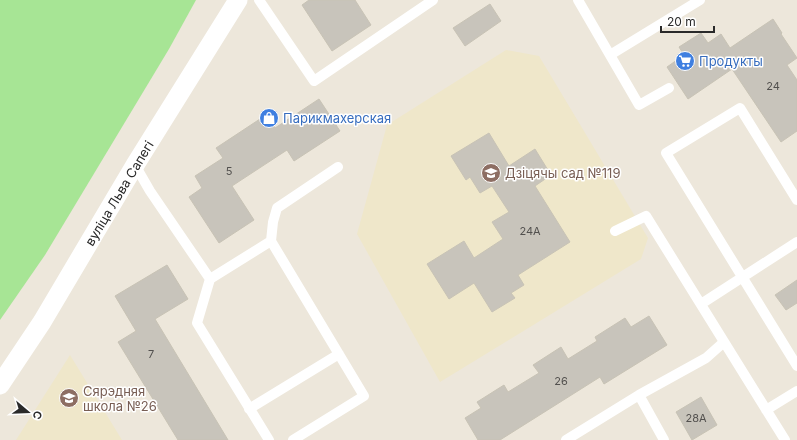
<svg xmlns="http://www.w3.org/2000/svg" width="797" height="440" viewBox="0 0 797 440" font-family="Inter,sans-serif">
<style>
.education{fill:#efe7ca}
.green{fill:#a7e595}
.building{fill:#c8c4bb;stroke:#c8c3b5}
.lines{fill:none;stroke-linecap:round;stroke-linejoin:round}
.lane{stroke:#fff;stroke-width:10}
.street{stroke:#fff;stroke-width:19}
.labels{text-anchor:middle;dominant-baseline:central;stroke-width:3;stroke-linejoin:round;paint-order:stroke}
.number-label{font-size:11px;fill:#52504e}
.shop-label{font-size:13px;fill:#366cbe;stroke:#fff;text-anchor:start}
.education-label{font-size:13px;fill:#785e54;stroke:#fff;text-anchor:start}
.street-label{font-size:13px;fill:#2a2a2a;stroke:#fff}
</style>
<rect width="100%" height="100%" fill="#ede7db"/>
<path class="education" d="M506 50 539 56 648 238 641 259 440 382 357 234 387 125Z
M70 355 122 440H16Z"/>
<path class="green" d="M0 0H196L169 49 45 255 0 320Z"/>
<path class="building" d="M309 0H355L371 25 332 51 302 5Z
M490 4 501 21 465 46 453 28Z
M773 19 782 33 781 34 797 58 787 65 797 80V131L781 142 732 69 688 99 667 67 684 55 679 47 701 33 708 43 721 34 730 48Z
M319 99 340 131 294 161 287 150 232 186 254 220 219 243 189 197 202 188 195 176 223 158 216 148 266 115 275 128Z
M489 133 509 166 535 149 551 175 535 186 570 242 518 275 524 285 511 293 515 298 492 312 474 283 449 299 427 264 464 241 474 258 503 239 492 222 509 212 492 186 480 193 470 177 466 180 451 156Z
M167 265 188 299 155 319 228 440H178L118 342 136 331 115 296Z
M797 280V303L786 310 775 295Z
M649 316 667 345 604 384 600 377 500 440H478L465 418 481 408 477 402 504 385 508 392 539 373 533 365 561 347 568 359 597 341 595 337 625 318 631 327Z
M701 397 717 425 692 440 676 412Z"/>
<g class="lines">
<path class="lane" d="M259 0 314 81 433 0
M578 0 639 105 669 88
M610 55 700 0
M135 165 150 191 210 279
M797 200 740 108 666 153 797 366
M615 231 646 216 785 440
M271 241 364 396 293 440
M701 304 797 242
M639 395 664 440
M249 409 339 354
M766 410 797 391
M269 440 197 323 210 279 271 241 273 222 277 208 338 167
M566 440 639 395 706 358 724 342"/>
<path class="street" d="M0 385 42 322 135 165 238 0"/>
</g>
<defs>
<symbol id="supermarket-disc" viewBox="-11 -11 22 22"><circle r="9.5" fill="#3f7fe0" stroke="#fff"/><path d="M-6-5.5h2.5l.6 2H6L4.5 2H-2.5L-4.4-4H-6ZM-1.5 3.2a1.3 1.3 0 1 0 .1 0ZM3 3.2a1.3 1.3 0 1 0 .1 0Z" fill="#fff"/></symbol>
<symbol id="shop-disc" viewBox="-11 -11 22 22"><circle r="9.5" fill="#3f7fe0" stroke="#fff"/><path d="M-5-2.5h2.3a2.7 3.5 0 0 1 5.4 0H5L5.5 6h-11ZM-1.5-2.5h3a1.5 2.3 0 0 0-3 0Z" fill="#fff"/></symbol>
<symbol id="school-disc" viewBox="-11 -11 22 22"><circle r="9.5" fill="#8d6e63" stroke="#fff"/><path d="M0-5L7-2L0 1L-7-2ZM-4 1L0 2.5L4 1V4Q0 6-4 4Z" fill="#fff"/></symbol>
</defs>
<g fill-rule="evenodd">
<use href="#supermarket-disc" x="674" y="50" width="22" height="22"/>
<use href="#shop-disc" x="258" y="107" width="22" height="22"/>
<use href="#school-disc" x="480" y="162" width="22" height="22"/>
<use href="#school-disc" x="58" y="387" width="22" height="22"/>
</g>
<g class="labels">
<g class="number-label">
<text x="773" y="86">24</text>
<text x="229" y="171">5</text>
<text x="530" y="231">24А</text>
<text x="151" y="354">7</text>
<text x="561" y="381">26</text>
<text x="696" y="418">28А</text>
</g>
<g class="shop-label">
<text x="699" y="61">Продукты</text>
<text x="283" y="118">Парикмахерская</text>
</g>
<g class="education-label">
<text x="505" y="173">Дзіцячы сад №119</text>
<text x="83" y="391">Сярэдняя<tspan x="83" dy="15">школа №26</tspan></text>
</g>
<g class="street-label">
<text transform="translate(119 193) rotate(-59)">вуліца Льва Сапегі</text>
</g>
</g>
<g transform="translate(28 412) rotate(109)" stroke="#ffffff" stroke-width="3" paint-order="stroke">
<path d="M0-3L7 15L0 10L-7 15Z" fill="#2a2a2a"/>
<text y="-6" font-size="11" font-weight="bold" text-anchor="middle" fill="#2a2a2a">С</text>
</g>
<path d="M661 26v6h53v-6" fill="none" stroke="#2a2a2a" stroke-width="2"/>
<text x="667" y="26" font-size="12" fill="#2a2a2a" stroke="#ffffff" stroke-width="3" paint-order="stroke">20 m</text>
</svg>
